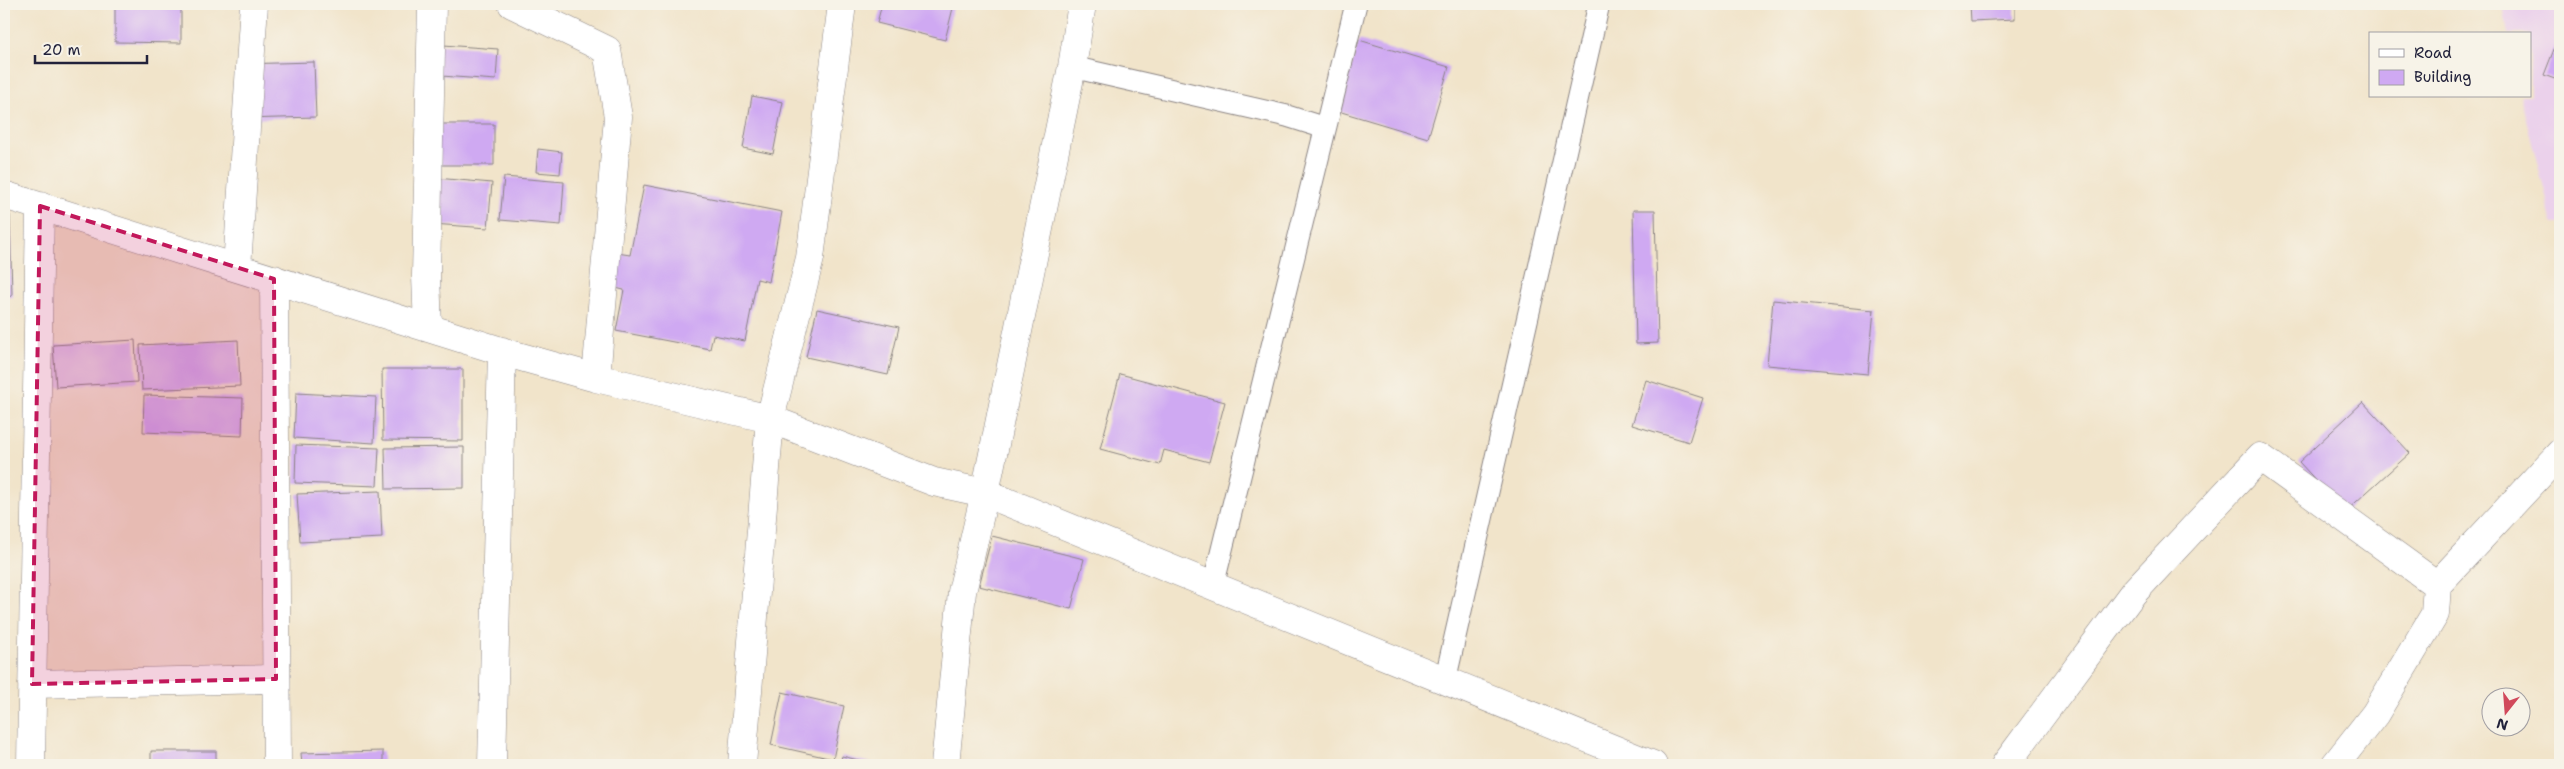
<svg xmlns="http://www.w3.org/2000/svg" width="2564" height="769" viewBox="0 0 2564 769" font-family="'Shantell Sans',sans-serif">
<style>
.built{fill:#ebd1eb}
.building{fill:#cfa9f2}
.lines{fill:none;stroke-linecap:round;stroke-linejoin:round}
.service-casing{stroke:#8a8382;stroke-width:23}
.minor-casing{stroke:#8a8382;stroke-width:29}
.service{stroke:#fff;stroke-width:21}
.minor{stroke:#fff;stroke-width:28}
.marked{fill:#c2185b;fill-opacity:0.2;stroke:#c2185b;stroke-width:4;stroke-dasharray:10 6;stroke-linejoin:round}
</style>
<rect width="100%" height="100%" fill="#f7f3e8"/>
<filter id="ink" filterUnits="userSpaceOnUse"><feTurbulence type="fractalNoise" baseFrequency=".02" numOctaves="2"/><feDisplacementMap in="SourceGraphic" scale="10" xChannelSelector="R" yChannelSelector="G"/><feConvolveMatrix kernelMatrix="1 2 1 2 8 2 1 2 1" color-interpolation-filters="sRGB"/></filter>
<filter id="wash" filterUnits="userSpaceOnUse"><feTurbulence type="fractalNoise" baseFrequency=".0096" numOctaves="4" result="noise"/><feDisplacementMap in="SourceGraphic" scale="20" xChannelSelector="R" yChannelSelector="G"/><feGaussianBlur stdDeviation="1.12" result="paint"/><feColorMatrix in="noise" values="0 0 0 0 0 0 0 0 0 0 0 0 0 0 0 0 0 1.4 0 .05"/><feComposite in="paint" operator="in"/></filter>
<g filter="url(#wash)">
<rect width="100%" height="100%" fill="#f1e4ca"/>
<path class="built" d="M2503 4H2560V224H2553L2520 96H2530V34H2508Z"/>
<g id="blocks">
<path class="building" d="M115 4H181V43L115 42Z
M882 4H954L945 40 877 23Z
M1970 4H2015V19L1971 21Z
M2560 34V81L2544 75Z
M1359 40 1449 67 1428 138 1338 111Z
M430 44 498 49 496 80 428 75Z
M314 62 316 117 243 119 241 64Z
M752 96 783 102 773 154 743 148Z
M431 124H494V165H431Z
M538 149 562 152 560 174 536 172Z
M504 177 564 182 561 225 500 220Z
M436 178 492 183 488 228 432 224Z
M644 185 782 212 769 282 757 279 745 341 713 335 710 349 616 331 624 290 611 287 617 253 630 255Z
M1633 210H1655L1658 343 1636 344Z
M4 215H10L12 296 4 297Z
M1773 300 1874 310 1868 374 1767 365Z
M817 309 899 327 888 375 806 357Z
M135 340 137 382 56 387 53 345Z
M238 340 240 386 142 390 140 345Z
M382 369H463V441L383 440Z
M1120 374 1225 402 1209 462 1164 450 1160 465 1100 449Z
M1646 380 1703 398 1689 442 1632 425Z
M296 393 376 397 374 443 294 438Z
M144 395 243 398 242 436 143 432Z
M2363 402 2410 453 2345 512 2299 462Z
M4 425H5L6 446H4Z
M296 445 379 448 377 486 295 483Z
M464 447V488L386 489 385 448Z
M380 491 382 538 300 542 297 494Z
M992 536 1084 559 1071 609 979 586Z
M782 692 844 706 833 759 771 745Z
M151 751H216V765H151Z
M383 751V765H302L301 753Z
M842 756 878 765H839Z"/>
</g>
</g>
<g filter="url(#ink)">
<use href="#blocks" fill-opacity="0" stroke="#8a8382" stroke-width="1"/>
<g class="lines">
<defs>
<path id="service" d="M1072 67 1287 116 1325 128
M1213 586 1356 4
M1445 681 1599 4"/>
<path id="minor" d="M512 4 607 50 618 117 596 378
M4 195 514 355 596 378 770 419 934 482 985 493 1653 765
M237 268 254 4
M274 279 277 765
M428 328 426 276 432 4
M32 684 276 679
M31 765 40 206
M492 765 502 351
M742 765 770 419 810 258 842 4
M945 765 962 592 985 493 1072 67 1082 4
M2005 765 2133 593 2260 457 2437 585
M2335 765 2375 714 2435 614 2437 585 2560 453"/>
</defs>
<use href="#service" class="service-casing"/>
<use href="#minor" class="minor-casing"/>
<use href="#service" class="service"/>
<use href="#minor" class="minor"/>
</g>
</g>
<path class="marked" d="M40 206 274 279 276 679 32 684Z"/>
<rect width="2564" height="769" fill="none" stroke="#f7f3e8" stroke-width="20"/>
<rect x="2369" y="32" width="162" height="65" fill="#f7f3e8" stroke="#a29fa3"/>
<rect x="2379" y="49" width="25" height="8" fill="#ffffff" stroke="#a29fa3"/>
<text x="2414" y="58" font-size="15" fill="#22223b">Road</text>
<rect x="2379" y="70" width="25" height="15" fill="#cfa9f2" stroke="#a29fa3"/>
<text x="2414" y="82" font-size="15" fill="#22223b">Building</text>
<g transform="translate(2506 712) rotate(197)"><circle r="24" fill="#f7f3e8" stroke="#a29fa3"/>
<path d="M0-4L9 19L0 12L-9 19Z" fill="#d1495b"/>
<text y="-8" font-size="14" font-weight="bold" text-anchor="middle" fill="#22223b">N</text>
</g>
<path d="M35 55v8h112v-8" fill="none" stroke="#22223b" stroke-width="2.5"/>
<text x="42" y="55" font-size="15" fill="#22223b" stroke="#f7f3e8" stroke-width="4" paint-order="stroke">20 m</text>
</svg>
